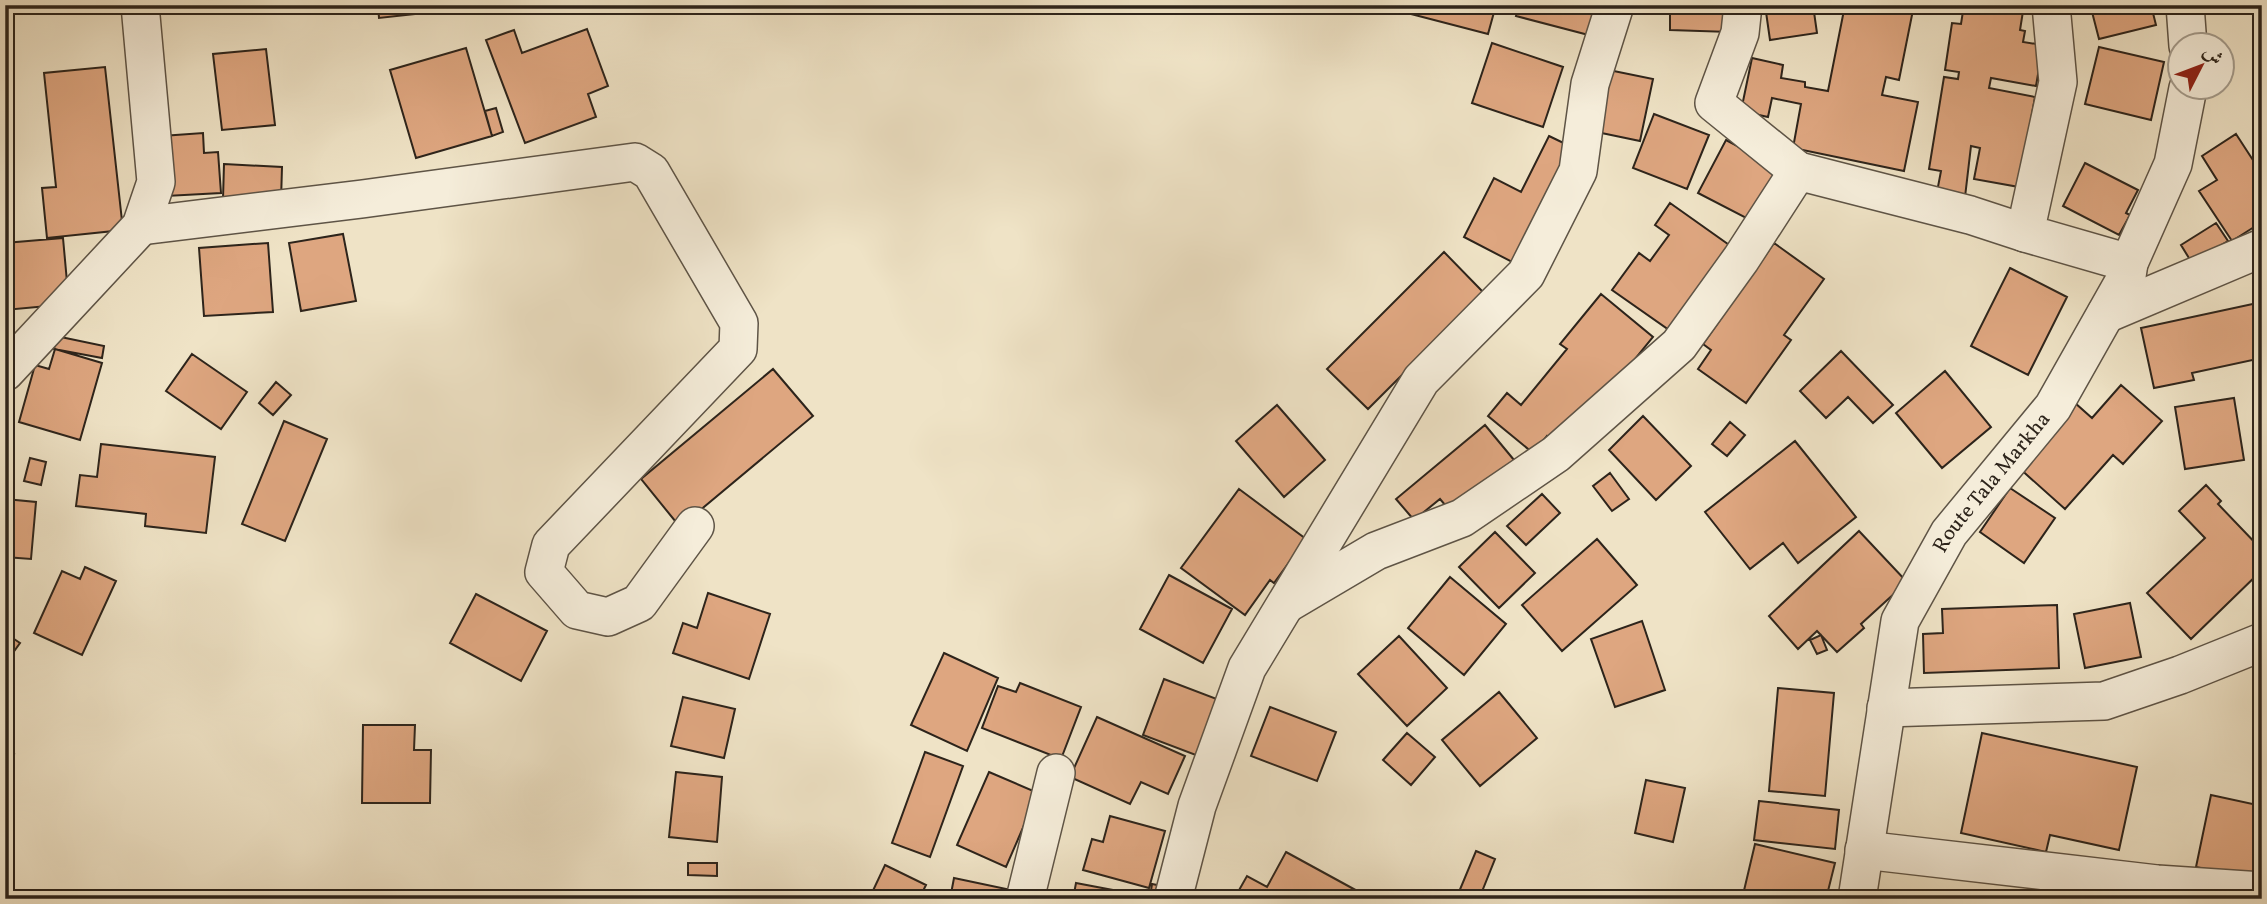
<svg xmlns="http://www.w3.org/2000/svg" width="2267" height="904" viewBox="0 0 2267 904" font-family="Vollkorn,Amiri,serif">
<style>
.building{fill:#dea680;stroke:#2d241b;stroke-width:2}
.lines{fill:none;stroke-linecap:round;stroke-linejoin:round}
.street-casing{stroke:#5e5446;stroke-width:40}
.street{stroke:#f5edda;stroke-width:37}
.labels{text-anchor:middle;dominant-baseline:central;stroke-width:5;stroke-linejoin:round;paint-order:stroke}
.street-label{font-size:21px;fill:#2d241b;stroke:#f5edda}
</style>
<rect width="100%" height="100%" fill="#efe3c6"/>
<filter id="stains"><feTurbulence type="fractalNoise" baseFrequency=".00286" numOctaves="4"/><feColorMatrix values="0 0 0 0 .2 0 0 0 0 .09 0 0 0 0 .02 0 0 0 .5 -.17"/></filter>
<radialGradient id="worn" r=".72"><stop offset=".6" stop-color="#630" stop-opacity="0"/><stop offset="1" stop-color="#630" stop-opacity=".3"/></radialGradient>
<path class="building" d="M378 5H441L442 11 379 18Z
M1413 5H1496L1488 34 1411 14Z
M1519 5H1608L1600 38 1516 16Z
M1670 5H1731L1730 32 1670 30Z
M1765 5H1813L1817 33 1770 40Z
M1845 5H1914L1899 80 1886 77 1882 95 1918 102 1904 171 1793 148 1801 104 1772 98 1768 117 1741 111 1752 58 1783 65 1781 78 1805 82V87L1828 91Z
M1964 5H2024L2020 30 2025 31 2023 42 2043 45 2036 86 1991 78 1989 88 2035 97 2019 187 1974 179 1980 148 1971 146 1965 197 1937 192 1941 171 1929 169 1944 77 1958 79 1959 72 1945 70 1952 23 1961 24Z
M2103 5H2151L2156 25 2099 39 2091 8Z
M587 29 608 86 588 94 596 117 525 143 486 40 514 30 522 53Z
M1492 43 1563 67 1543 127 1472 103Z
M2099 47 2164 62 2151 120 2085 104Z
M466 48 492 136 416 158 390 70Z
M266 49 275 125 222 130 213 54Z
M105 67 123 230 47 238 42 188 56 187 44 73Z
M1599 68 1653 79 1640 141 1587 130Z
M496 108 503 132 492 136 485 111Z
M1654 114 1709 135 1687 189 1633 168Z
M203 133 204 153 218 152 221 193 166 196 162 136Z
M2236 134 2262 174V222L2232 241 2199 191 2217 180 2202 156Z
M1549 136 1574 148 1516 264 1464 237 1494 178 1521 192Z
M1726 140 1779 168 1752 221 1698 193Z
M2085 163 2138 190 2126 213 2130 215 2119 235 2063 206Z
M224 164 282 167 281 201 223 199Z
M1670 203 1732 247 1672 332 1612 290 1639 253 1650 261 1669 235 1655 225Z
M2216 223 2228 241 2192 263 2181 245Z
M343 234 356 301 301 311 289 243Z
M63 238 69 304 5 310V243Z
M268 243 273 312 204 316 199 248Z
M1774 243 1824 279 1784 335 1791 340 1746 403 1698 369 1711 350 1703 344Z
M1444 252 1484 293 1368 409 1327 369Z
M2010 268 2067 297 2028 375 1971 346Z
M1601 294 1653 337 1562 449 1547 436 1533 453 1488 416 1507 393 1521 405 1567 349 1560 344Z
M2262 302V358L2192 373 2194 380 2154 388 2141 328Z
M56 336 104 346 102 358 54 349Z
M55 349 102 363 80 440 19 422 35 365 49 369Z
M1841 351 1893 405 1873 423 1848 397 1826 418 1800 391Z
M192 354 247 392 221 429 166 391Z
M773 369 813 416 680 527 641 479Z
M1945 371 1991 427 1942 468 1896 413Z
M276 382 291 395 273 415 259 403Z
M2121 385 2162 421 2123 464 2113 455 2065 509 2018 467 2075 403 2092 418Z
M2234 398 2244 460 2185 469 2175 407Z
M1277 405 1325 460 1284 497 1236 441Z
M1643 416 1691 466 1656 500 1609 450Z
M284 421 327 439 285 541 242 524Z
M1730 422 1745 435 1727 456 1712 444Z
M1485 425 1519 466 1457 519 1440 499 1414 520 1396 499Z
M1795 441 1856 517 1798 563 1783 543 1750 569 1705 512Z
M101 444 215 457 206 533 145 526 146 514 76 506 80 475 97 477Z
M30 458 46 462 41 485 24 481Z
M1610 473 1629 499 1612 511 1593 486Z
M2206 485 2221 501 2218 504 2262 550V570L2191 639 2147 593 2205 538 2179 511Z
M2010 488 2055 518 2024 563 1980 532Z
M1239 489 1306 539 1274 583 1270 580 1245 615 1181 568Z
M1542 494 1560 513 1526 545 1507 526Z
M5 499 36 502 31 559 5 557Z
M1859 531 1907 582 1861 624 1864 628 1837 652 1817 631 1798 649 1769 616Z
M1495 532 1535 573 1499 608 1459 567Z
M1597 539 1637 585 1562 651 1522 605Z
M85 567 116 581 82 655 34 633 62 571 80 579Z
M1169 575 1232 609 1203 663 1140 629Z
M1450 577 1506 624 1464 675 1408 628Z
M708 593 770 614 749 679 673 653 683 623 697 628Z
M476 594 547 631 521 681 450 643Z
M2130 603 2141 657 2085 668 2074 614Z
M2057 605 2059 668 1924 673 1923 634 1943 633 1942 609Z
M1642 621 1665 690 1615 707 1591 639Z
M5 633 20 643 5 664Z
M1821 635 1827 650 1817 654 1810 640Z
M1399 636 1447 688 1407 726 1358 674Z
M944 653 998 678 967 751 911 725Z
M1164 679 1222 701 1201 757 1143 735Z
M1020 683 1081 707 1061 759 982 728 998 686 1016 692Z
M1778 688 1834 693 1825 796 1769 791Z
M1499 692 1537 738 1480 786 1442 740Z
M683 697 735 709 724 758 671 746Z
M1270 707 1336 732 1317 781 1251 756Z
M1097 717 1185 756 1168 794 1141 782 1130 804 1070 777Z
M363 725H415L414 750H431L430 803H362Z
M1407 733 1435 757 1411 785 1383 760Z
M1982 733 2137 767 2119 850 2050 835 2046 852 1961 833Z
M5 748 14 754 5 767Z
M925 752 963 766 930 857 892 843Z
M676 772 722 777 717 842 669 837Z
M989 772 1038 793 1006 867 957 845Z
M1646 780 1685 788 1673 842 1635 833Z
M2211 795 2262 806V881L2196 867Z
M1759 801 1839 810 1835 849 1754 840Z
M1110 816 1165 831 1149 888 1083 870 1092 839 1103 842Z
M1755 844 1835 863 1826 899 1804 896 1803 899H1742Z
M1476 851 1495 859 1479 899H1456Z
M1286 852 1372 899H1234L1247 876 1267 887Z
M688 863H717V876L688 875Z
M885 865 926 885 919 899H869Z
M954 878 1011 890 1009 899H950Z
M1076 883 1150 897 1152 884 1167 887 1165 899H1073Z
M1997 896V899H1961Z
M2015 896 2062 899H2015Z"/>
<g class="lines">
<defs>
<g id="street">
<path d="M1743 5 1740 33 1714 103 1798 171"/>
<path d="M2051 5 2058 82 2025 233 2129 263"/>
<path d="M2185 5 2188 46"/>
<path d="M141 226 362 199 635 162 651 172 739 323 738 349 551 545 544 572 577 610 608 617 639 603 695 526"/>
<path d="M2106 314 2262 248"/>
<path d="M5 372 141 226 156 182 140 5"/>
<path d="M1288 603 1376 551 1462 518 1556 454 1679 345 1741 259 1798 171 1970 215 2025 233"/>
<path d="M1886 708 2104 701 2180 675 2262 642"/>
<path d="M1864 850 2157 884 2262 891"/>
<path d="M1025 899 1056 773"/>
<path d="M1173 899 1197 806 1247 668 1421 380 1526 274 1578 171 1590 84 1615 5"/>
<path id="s1" d="M1857 899 1900 621 1949 533 2053 407 2127 276 2129 263 2173 164 2188 88"/>
</g>
</defs>
<use href="#street" class="street-casing"/>
<use href="#street" class="street"/>
</g>
<g class="labels">
<g class="street-label">
<text stroke="none"><textPath href="#s1" startOffset="448">Route Tala Markha</textPath></text>
</g>
</g>
<rect width="2267" height="904" fill="none" stroke="#efe3c6" stroke-width="28"/>
<rect x="7" y="7" width="2253" height="890" fill="none" stroke="#2d241b" stroke-width="3.5"/>
<rect x="14" y="14" width="2239" height="876" fill="none" stroke="#2d241b" stroke-width="2"/>
<g transform="translate(2201 66) rotate(48)"><circle r="33" fill="#f5edda" stroke="#a59d8e" stroke-width="2"/>
<path d="M0-5L12 26L0 18L-12 26Z" fill="#8f2418"/>
<text y="-10" font-size="19" font-weight="bold" text-anchor="middle" fill="#2d241b">ش</text>
</g>
<rect width="100%" height="100%" filter="url(#stains)"/>
<rect width="100%" height="100%" fill="url(#worn)"/>
</svg>
